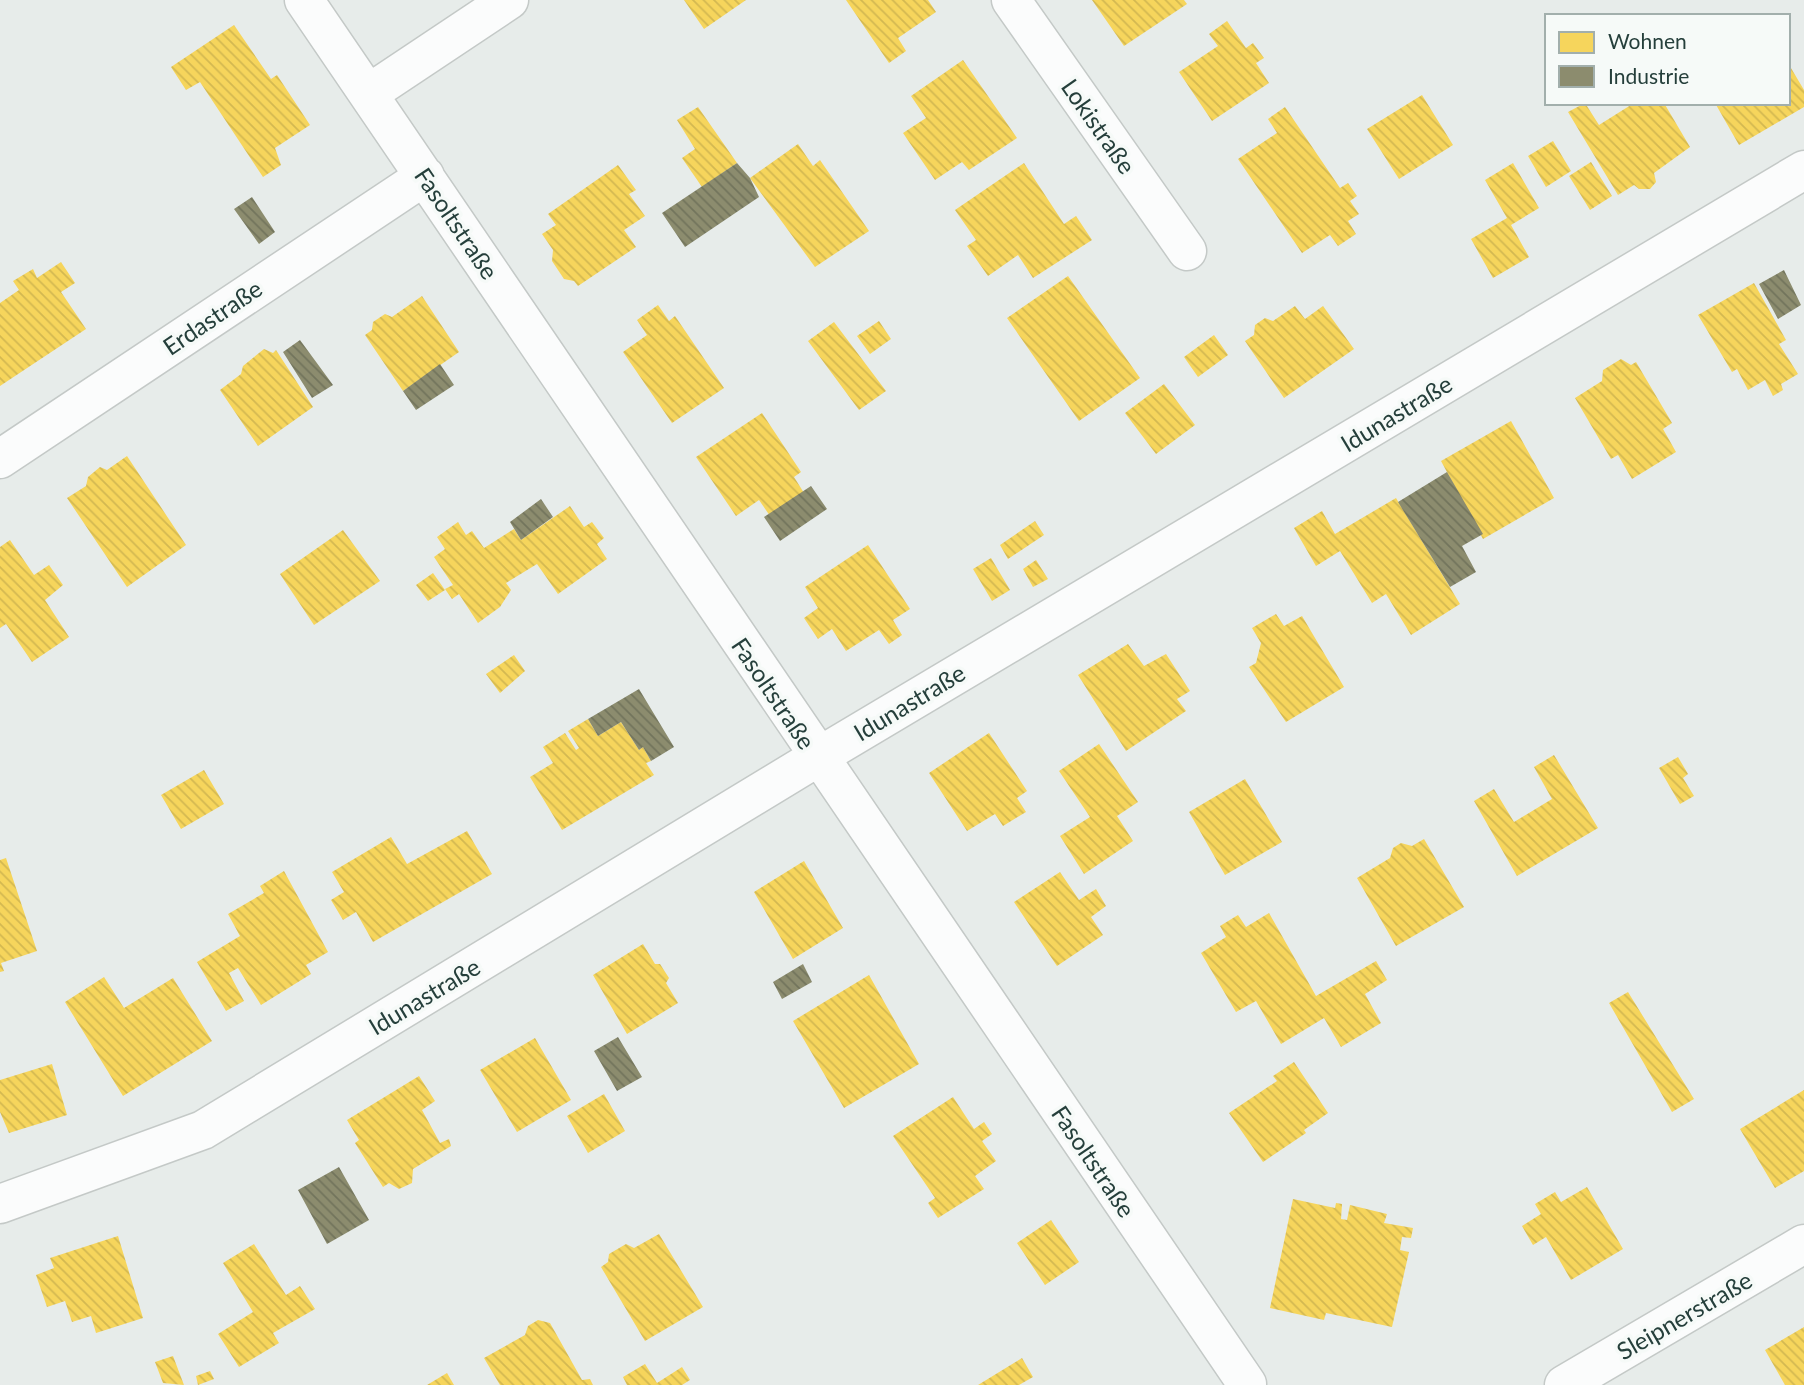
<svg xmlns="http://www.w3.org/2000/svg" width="1804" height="1385" viewBox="0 0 1804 1385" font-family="Lato,sans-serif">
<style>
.homes{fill:url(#homes-back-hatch)}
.industry{fill:url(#industry-back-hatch)}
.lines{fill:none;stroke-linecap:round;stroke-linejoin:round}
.minor-casing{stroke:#c4c9c7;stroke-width:41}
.minor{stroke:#fbfcfc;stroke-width:38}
.labels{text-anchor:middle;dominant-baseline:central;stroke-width:7;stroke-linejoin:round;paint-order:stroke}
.street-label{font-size:24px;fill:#253f3b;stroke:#f6faf8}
</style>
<defs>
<pattern id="homes-back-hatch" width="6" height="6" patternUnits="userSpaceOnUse" patternTransform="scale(1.75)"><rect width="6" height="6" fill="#f6d55c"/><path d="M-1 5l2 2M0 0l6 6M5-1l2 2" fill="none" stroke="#d3b851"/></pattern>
<pattern id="industry-back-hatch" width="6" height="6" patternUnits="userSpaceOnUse" patternTransform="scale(1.75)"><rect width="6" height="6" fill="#8c8c6e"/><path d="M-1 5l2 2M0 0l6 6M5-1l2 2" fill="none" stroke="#72745c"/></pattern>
</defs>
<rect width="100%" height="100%" fill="#e7ecea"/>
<path class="homes" d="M684 0H746L704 29Z
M846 0H928L936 12 898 38 906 51 889 63Z
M1092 0H1184L1187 4 1124 46Z
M1227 21 1246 48 1253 43 1264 58 1256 63 1269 83 1212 121 1179 72 1218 46 1209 34Z
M234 25 271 79 277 75 310 125 275 148 281 165 263 177 200 82 186 90 171 67Z
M963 60 1017 138 969 170 962 162 935 180 903 133 926 118 911 96Z
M1788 63 1804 90V107L1739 145 1715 103H1788Z
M1422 95 1453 145 1399 179 1367 129Z
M1585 103 1599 125 1634 103H1664L1690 147 1654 173 1656 182 1650 189H1639L1634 185 1618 195 1568 112Z
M698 107 737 163 702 187 682 158 695 149 677 120Z
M1285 107 1340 188 1348 183 1357 196 1350 201 1359 214 1348 221 1356 234 1338 246 1330 235 1302 253 1238 159 1277 133 1268 119Z
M1553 141 1571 171 1546 187 1528 156Z
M798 144 813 166 820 160 869 231 815 267 750 178Z
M1591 162 1612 196 1590 210 1569 176Z
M1024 163 1064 224 1076 216 1092 240 1033 278 1018 255 988 276 967 246 976 240 955 210Z
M1513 163 1539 208 1511 225 1529 257 1493 278 1471 239 1507 218 1485 180Z
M618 165 636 190 629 194 645 216 624 230 636 247 578 286 574 281 564 279 552 261 553 250 542 234 556 225 548 214Z
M61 262 75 283 61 292 86 329 0 386V303L19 290 13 281 33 269 37 278Z
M1068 276 1140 378 1079 421 1007 318Z
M1754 283 1786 340 1779 344 1798 374 1781 384 1783 390 1773 396 1765 380 1748 390 1737 369 1732 372 1698 315Z
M422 296 459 352 403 391 365 335 372 330 373 322 385 314 392 317Z
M658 305 669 321 675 316 724 388 672 423 623 352 647 335 637 320Z
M1295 306 1305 319 1323 306 1354 349 1284 398 1245 341 1254 335 1255 325 1265 318 1273 321Z
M879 321 891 339 870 354 857 336Z
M834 322 886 391 859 410 808 341Z
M1214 335 1228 355 1198 377 1184 357Z
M264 349 273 353 276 350 313 407 258 446 220 390 241 374 243 366Z
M1621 359 1631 365 1636 362 1672 423 1663 429 1676 452 1632 479 1618 455 1611 459 1575 398 1602 381 1603 370Z
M1164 384 1195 425 1156 454 1125 413Z
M762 413 801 472 794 477 804 493 770 516 759 500 736 516 696 457Z
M1511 421 1554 498 1483 539 1441 461Z
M127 456 186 545 127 587 67 498 86 486 88 477 100 467 107 470Z
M1396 498 1460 604 1411 635 1386 594 1372 603 1340 551 1316 566 1294 528 1322 511 1335 534Z
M570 506 584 527 592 522 604 538 597 544 607 559 558 594 537 564 506 583 511 590 500 607 478 623 459 594 452 599 445 589 453 585 434 557 445 549 437 537 458 522 466 535 472 531 484 548 514 529 521 540Z
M1035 521 1044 535 1008 559 1000 545Z
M343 530 380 581 314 625 280 574Z
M10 540 34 575 49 565 63 585 45 600 69 637 32 662 6 624 0 628V547Z
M868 545 910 609 893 620 902 635 889 644 879 630 846 651 832 629 818 639 804 618 818 608 805 587Z
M991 558 1010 590 992 601 973 569Z
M1036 560 1048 579 1033 587 1023 569Z
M433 573 445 590 428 601 416 585Z
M1276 614 1284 626 1302 616 1344 687 1286 722 1249 667 1256 663 1261 643 1252 628Z
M1128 644 1144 666 1166 654 1190 691 1177 699 1186 711 1126 751 1078 675Z
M514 655 525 671 500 693 486 674Z
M588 719 598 736 621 722 639 750 643 747 651 761 646 763 654 775 562 830 530 777 553 763 543 747 565 733 576 750 579 748 568 731Z
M989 733 1027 791 1017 798 1026 812 1003 826 995 814 967 831 929 773Z
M1099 744 1138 802 1117 816 1133 841 1084 874 1060 836 1090 817 1059 771Z
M1554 755 1598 828 1517 876 1474 801 1494 789 1514 822 1552 799 1534 767Z
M1678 757 1688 774 1683 778 1694 796 1680 804 1659 768Z
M204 770 224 804 181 829 161 795Z
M1245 779 1282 842 1225 875 1189 812Z
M467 831 492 874 373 942 356 912 343 920 331 900 344 892 332 872 391 837 407 864Z
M1424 839 1464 907 1396 946 1357 878 1390 858 1393 848 1401 843 1412 846Z
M6 858 37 951 1 963 4 971 0 972V860Z
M804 861 843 928 793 959 754 892Z
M284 871 328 952 306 965 311 974 261 1005 238 968 229 973 244 1001 226 1011 197 962 240 936 228 914 264 893 260 886Z
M1060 872 1079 900 1096 889 1106 906 1091 917 1103 935 1057 966 1014 902Z
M1269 913 1316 996 1376 961 1387 980 1365 994 1381 1023 1341 1047 1324 1018 1281 1044 1256 1001 1236 1012 1201 953 1226 937 1220 926 1238 915 1246 927Z
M643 944 655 964H660L669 978 666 983 678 1003 627 1034 593 975Z
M869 975 919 1064 844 1108 793 1021Z
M104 977 124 1008 173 978 212 1041 123 1096 65 1002Z
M1628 992 1694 1099 1672 1112 1609 1003Z
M535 1038 571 1100 517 1132 480 1070Z
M1294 1062 1328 1113 1304 1130 1306 1133 1263 1162 1229 1113 1277 1081 1273 1076Z
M52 1064 67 1115 9 1133 0 1112V1080Z
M419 1076 435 1101 422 1110 440 1143 449 1139 451 1146 413 1169 412 1183 399 1189 389 1183 383 1187 355 1143 359 1140 347 1120Z
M1804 1090V1171L1775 1188 1740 1129Z
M604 1094 625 1131 588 1153 567 1116Z
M953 1097 974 1129 984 1122 992 1134 982 1141 996 1161 975 1176 984 1189 938 1218 928 1203 935 1198 893 1136Z
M1587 1187 1623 1249 1571 1280 1546 1237 1533 1245 1522 1226 1541 1214 1535 1204 1555 1192 1561 1202Z
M1293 1199 1335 1208 1336 1203 1342 1204 1341 1219 1347 1220 1350 1205 1387 1214 1384 1223 1413 1228 1411 1238 1402 1237 1400 1250 1409 1252 1392 1327 1326 1313 1324 1320 1270 1308Z
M1051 1220 1079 1262 1045 1285 1017 1243Z
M659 1234 703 1307 645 1341 601 1267 608 1262 609 1254 626 1244 634 1248Z
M118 1236 143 1318 96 1333 91 1316 72 1322 65 1301 47 1307 36 1275 54 1268 50 1258Z
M254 1244 286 1295 300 1286 315 1309 273 1333 279 1343 239 1367 218 1334 253 1312 223 1263Z
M538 1320 550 1323 582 1380 590 1379 593 1385H500L484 1358 525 1335 528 1326Z
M1804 1327V1385H1785L1765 1350Z
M173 1356 184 1385 163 1383 155 1362Z
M1022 1358 1033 1377 1019 1385H978Z
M645 1364 657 1383 682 1367 690 1380 682 1385H627L623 1377Z
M210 1371 214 1379 198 1385 196 1376Z
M447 1373 454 1385H427Z"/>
<path class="industry" d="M737 163 750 178 759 197 685 247 662 213Z
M252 197 275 232 259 244 234 209Z
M1784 270 1801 305 1778 319 1759 284Z
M300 340 333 385 312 398 283 352Z
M440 364 454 385 416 410 403 391Z
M1447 472 1483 534 1462 546 1476 572 1450 587 1398 502Z
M811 486 827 509 780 541 764 517Z
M541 499 553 517 521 540 510 522Z
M639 689 674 747 651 761 643 747 639 750 621 722 598 736 588 719Z
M803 964 812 982 782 999 773 982Z
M618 1037 642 1077 617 1091 594 1051Z
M339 1167 369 1220 327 1244 298 1190Z"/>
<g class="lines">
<defs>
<path id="minor" d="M304 0 1247 1384
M1011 0 1187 251
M368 94 509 0
M0 459 425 176
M0 1204 203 1130 818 757 1804 170
M1564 1385 1804 1244"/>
</defs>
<use href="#minor" class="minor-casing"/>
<use href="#minor" class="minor"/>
</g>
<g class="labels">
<g class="street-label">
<text transform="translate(1099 126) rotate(55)">Lokistraße</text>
<text transform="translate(457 223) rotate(56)">Fasoltstraße</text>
<text transform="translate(212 317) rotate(-34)">Erdastraße</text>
<text transform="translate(1396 413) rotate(-31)">Idunastraße</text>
<text transform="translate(774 693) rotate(56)">Fasoltstraße</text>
<text transform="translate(909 702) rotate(-31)">Idunastraße</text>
<text transform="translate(424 996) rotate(-31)">Idunastraße</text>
<text transform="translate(1094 1161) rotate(56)">Fasoltstraße</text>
<text transform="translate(1684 1315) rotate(-30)">Sleipnerstraße</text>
</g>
</g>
<rect x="1545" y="14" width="245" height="91" fill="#f6faf8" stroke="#a2afac" stroke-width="2"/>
<rect x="1559" y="32" width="35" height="21" fill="#f6d55c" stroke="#a2afac" stroke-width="2"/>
<text x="1608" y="49" font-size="21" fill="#253f3b">Wohnen</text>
<rect x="1559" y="66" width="35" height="21" fill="#8c8c6e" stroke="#a2afac" stroke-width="2"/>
<text x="1608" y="84" font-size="21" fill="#253f3b">Industrie</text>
</svg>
